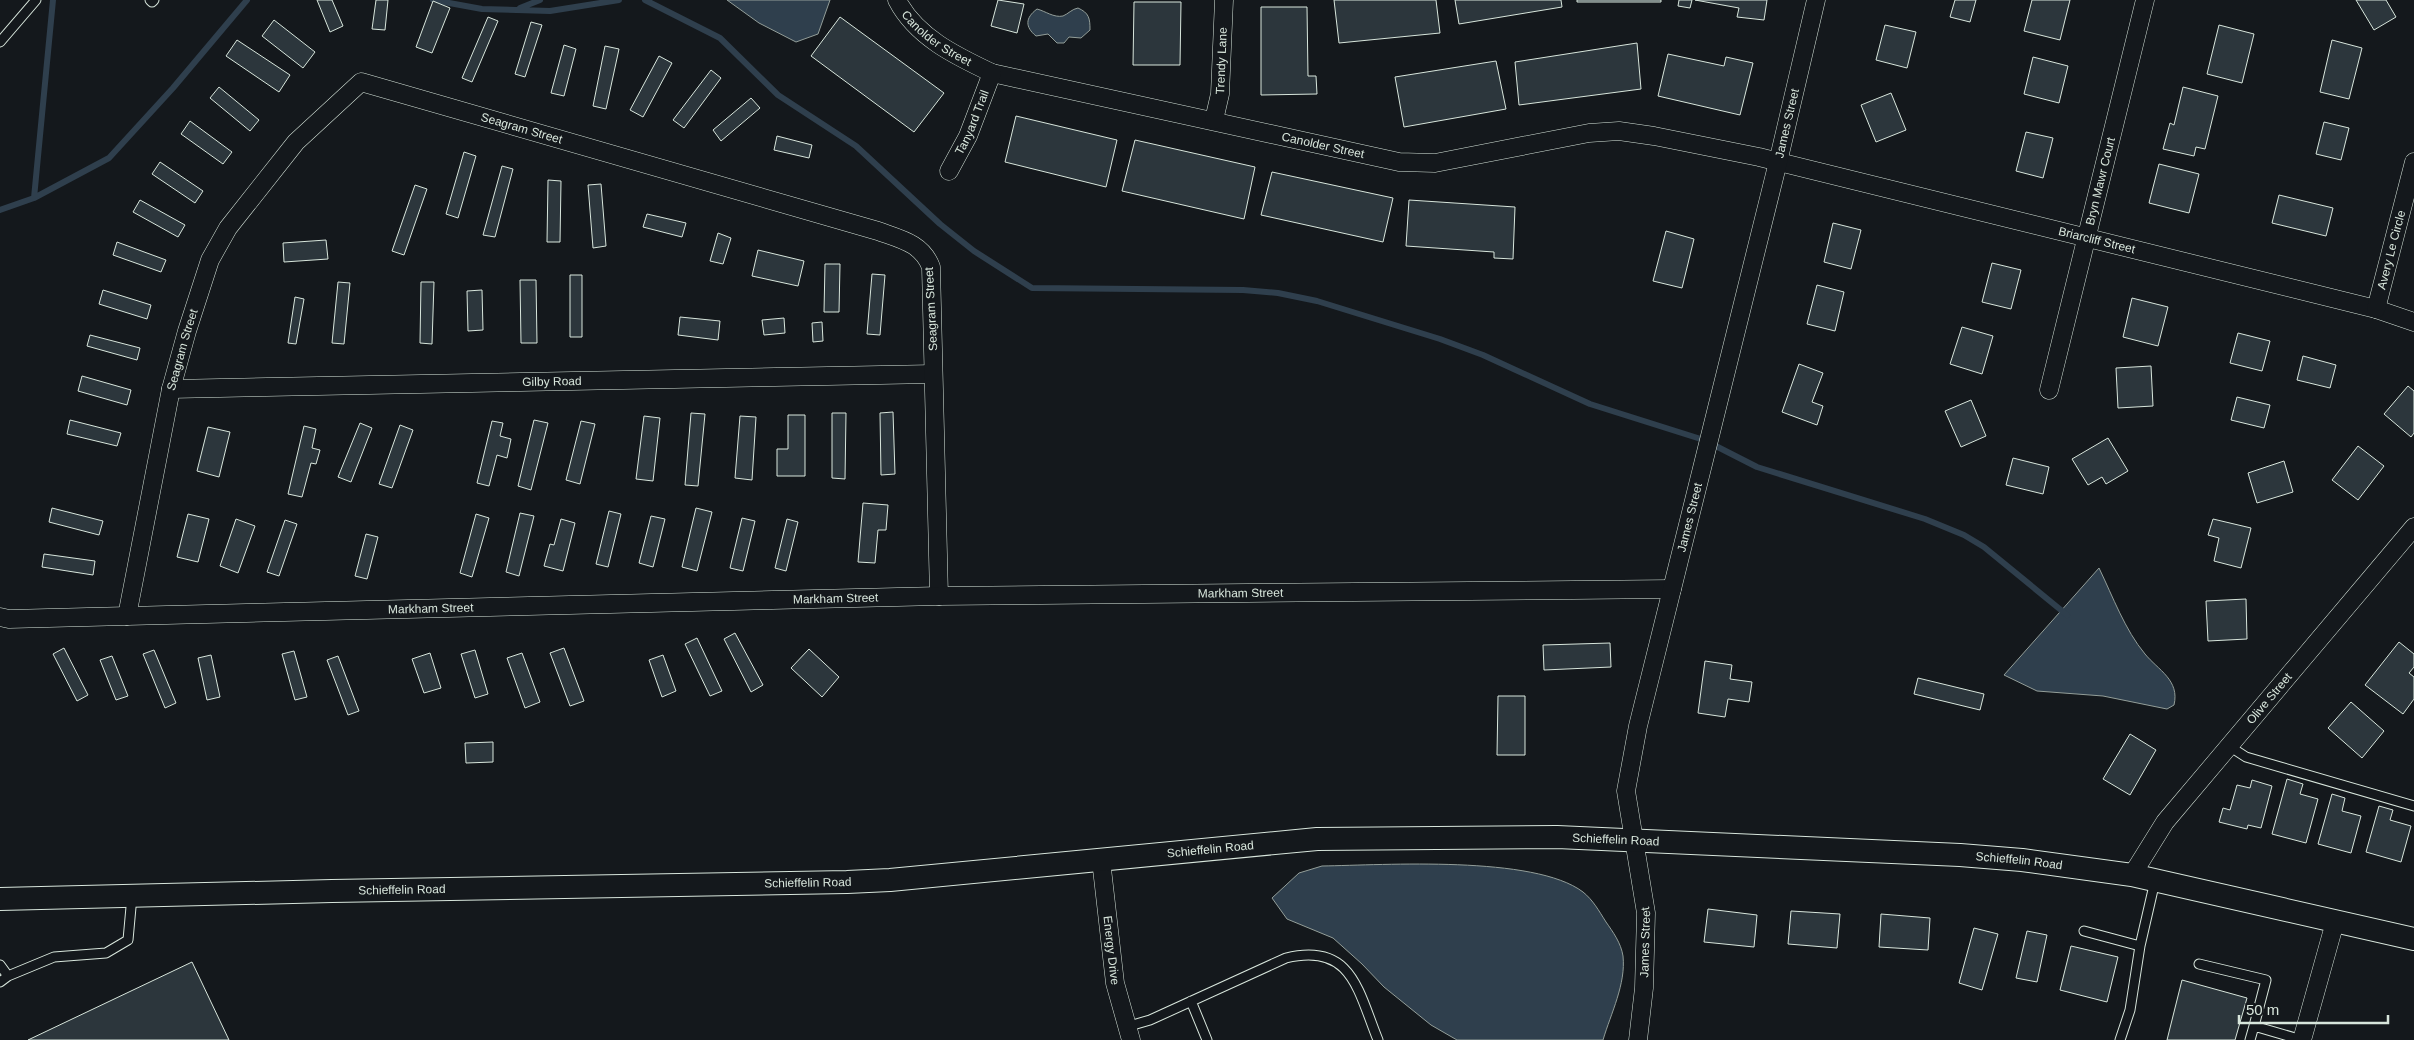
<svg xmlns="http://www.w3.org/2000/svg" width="2414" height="1040" viewBox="0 0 2414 1040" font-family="Arial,sans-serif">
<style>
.water{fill:#2f3f4d;stroke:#939e99}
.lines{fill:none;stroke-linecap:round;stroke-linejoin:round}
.stream{stroke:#2f3f4d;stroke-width:6}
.building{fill:#2c363c;stroke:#d8e6dc}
.service-casing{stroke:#d8e6dc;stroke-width:11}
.minor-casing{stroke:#d8e6dc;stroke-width:19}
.tertiary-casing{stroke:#d8e6dc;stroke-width:24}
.service{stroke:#14181c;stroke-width:9}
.minor{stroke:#14181c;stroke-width:18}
.tertiary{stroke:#14181c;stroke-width:22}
.labels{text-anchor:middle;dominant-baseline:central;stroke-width:4;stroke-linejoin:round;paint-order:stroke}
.street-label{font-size:12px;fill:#d8e6dc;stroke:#14181c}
</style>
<rect width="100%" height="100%" fill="#14181c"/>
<path class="water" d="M727 0H830L818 34 796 42 759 23Z
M1078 8C1089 13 1090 18 1090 30L1081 38 1069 37 1064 43H1057L1048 34 1036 36C1025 27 1025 18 1037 9 1045 11 1054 18 1063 16 1068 14 1072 9 1078 8Z
M2099 568C2113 597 2125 630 2145 654 2158 670 2180 680 2174 705L2167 709 2103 696 2037 691 2004 675Z
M1322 866C1385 865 1534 855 1583 892 1593 900 1599 911 1606 922 1613 932 1621 943 1623 956 1626 984 1611 1013 1603 1040H1457L1431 1025 1384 987 1362 964 1333 938 1287 919 1272 898 1299 873Z"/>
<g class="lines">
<path class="stream" d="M433 0 482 9 550 11 619 0
M645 0 720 38 778 95 856 146 940 224 974 251 1032 288 1243 290 1278 293 1317 301 1440 339 1483 355 1590 404 1704 440 1757 467 1925 519 1964 535 1984 547 2067 615
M520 8 540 0
M34 198 53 0
M0 210 34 198 109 158 173 88 247 0"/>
</g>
<path class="building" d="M317 0H332L343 26 330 32Z
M376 0H388L385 30 372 29Z
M998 0 1024 4 1017 33 991 26Z
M1334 0H1436L1440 33 1339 43Z
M1455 0H1561L1562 7 1459 24Z
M1577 0H1661V2H1577Z
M1679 0H1692L1690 8 1678 6Z
M1695 0H1767L1764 20 1737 17 1739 8Z
M1955 0H1976L1970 22 1950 17Z
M2032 0H2070L2060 40 2024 31Z
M2356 0H2386L2396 17 2374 30Z
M433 1 450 8 432 53 416 47Z
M1134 2H1181L1180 65H1133Z
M1261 7H1307L1308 76H1316L1317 94 1261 95Z
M488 17 498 21 472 82 462 78Z
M840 17 944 93 914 132 811 56Z
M274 20 315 52 303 68 262 36Z
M531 22 542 25 525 77 515 74Z
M1885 25 1916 32 1907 68 1876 60Z
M2219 25 2254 34 2242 83 2207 74Z
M237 40 290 75 279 92 226 56Z
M2332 40 2362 48 2349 99 2320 92Z
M1637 43 1641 89 1519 105 1515 62Z
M564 45 576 49 564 96 551 93Z
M605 46 619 49 606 109 593 106Z
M1668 54 1724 66 1726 57 1753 63 1740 115 1658 96Z
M659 56 672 63 643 117 630 110Z
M2033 57 2068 66 2059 103 2024 94Z
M1496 61 1506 109 1404 127 1395 77Z
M711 70 721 78 684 128 673 120Z
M219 87 259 120 250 131 210 98Z
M2183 87 2218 96 2205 149 2196 147 2194 156 2163 149 2170 123 2174 125Z
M1891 93 1906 130 1876 142 1861 105Z
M751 98 760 108 721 141 713 130Z
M1016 116 1117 140 1106 187 1005 162Z
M190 121 232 152 223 164 181 134Z
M2324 122 2349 128 2341 160 2316 154Z
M2026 132 2053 138 2043 178 2016 171Z
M777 136 812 145 809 158 774 150Z
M1135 140 1255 167 1244 219 1122 191Z
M464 152 476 156 458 218 446 214Z
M160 162 203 191 195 203 152 174Z
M2159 164 2199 174 2189 213 2149 203Z
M502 166 513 169 495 237 483 235Z
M1272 172 1393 198 1383 242 1261 215Z
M548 180 561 181 560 242H547Z
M601 184 606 246 593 248 588 185Z
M415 185 427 189 404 255 392 251Z
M2279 195 2333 208 2326 236 2272 223Z
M140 200 185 225 178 237 133 212Z
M1409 200 1515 207 1513 259 1494 258V252L1406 246Z
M647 214 686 223 682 237 643 227Z
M1833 223 1861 230 1851 269 1824 262Z
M1666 231 1694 239 1682 288 1653 281Z
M718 233 731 238 723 264 710 261Z
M326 240 328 259 284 262 283 243Z
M117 242 166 260 161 272 113 255Z
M758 250 804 261 798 286 752 276Z
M1992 263 2021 270 2011 309 1982 302Z
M825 264H840L839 312H824Z
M872 274 885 275 880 335 867 334Z
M570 275H582V337H570Z
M520 280H536L537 343H521Z
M338 282 350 283 344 344 332 343Z
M421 282H434L432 344 420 343Z
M1817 285 1844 292 1835 331 1807 324Z
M103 290 151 305 147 319 99 304Z
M482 290 483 330 468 331 467 291Z
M295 297 304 299 296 344 288 343Z
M2132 298 2168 307 2158 346 2123 337Z
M680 317 720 321 718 340 678 335Z
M784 318 785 333 764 335 762 320Z
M822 322 823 341 813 342 812 323Z
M1962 327 1993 336 1982 374 1950 364Z
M2238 333 2270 341 2262 371 2230 363Z
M90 335 140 348 137 360 87 346Z
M2303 356 2336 365 2330 388 2297 380Z
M1799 364 1823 373 1812 402 1823 406 1817 425 1782 412Z
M2151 366 2153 406 2118 408 2116 368Z
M82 376 131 390 127 405 78 391Z
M2408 386 2414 391V433L2411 437 2384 414Z
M2237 397 2270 405 2264 428 2231 420Z
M1971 400 1986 436 1961 447 1945 411Z
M893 412 895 474 881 475 880 413Z
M691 413 705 414 698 486 685 485Z
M832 413H846L845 479 832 478Z
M788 415H805V476H777V449H788Z
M644 416 660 418 653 481 636 479Z
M740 416 756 417 752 480 735 478Z
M70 420 121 433 117 446 67 434Z
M534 420 548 423 531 490 518 486Z
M492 421 503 423 500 436 511 439 507 458 497 455 489 486 477 483Z
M581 421 595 424 580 484 566 480Z
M360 423 372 428 351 482 338 477Z
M400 425 413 430 392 488 379 484Z
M304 426 316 429 312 448 320 450 316 464 311 463 302 497 288 494Z
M208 427 230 432 219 477 197 471Z
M2108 438 2128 471 2106 484 2102 477 2088 485 2072 459Z
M2358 446 2384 466 2358 500 2332 480Z
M2013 458 2049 467 2043 494 2006 485Z
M2284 461 2293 492 2257 503 2248 473Z
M863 503 888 505 886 530H878L875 563 858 562Z
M52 508 103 521 99 535 49 522Z
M696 508 712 512 697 571 682 567Z
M609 511 621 514 608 567 596 564Z
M520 513 534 516 519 576 506 572Z
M188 514 209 519 198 562 177 557Z
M476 514 489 518 472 577 460 573Z
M651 516 665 519 653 567 639 563Z
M742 518 755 521 743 571 730 568Z
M236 519 255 526 238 573 220 566Z
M561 519 575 523 563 571 544 566 550 544 554 545Z
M787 519 798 522 786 571 775 568Z
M2213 519 2251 528 2241 568 2214 561 2219 538 2208 535Z
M285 520 297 524 279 576 267 572Z
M366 534 378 537 367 579 355 576Z
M44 554 95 561 93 575 42 567Z
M2246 599 2247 639 2208 641 2206 601Z
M735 633 763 685 751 692 724 639Z
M697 638 722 691 710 696 685 644Z
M2399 642 2414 654V667L2409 673 2414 677V699L2403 714 2365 685Z
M1610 643 1611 667 1544 670 1543 645Z
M64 648 88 695 77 701 53 654Z
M564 648 584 701 570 706 550 653Z
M809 649 839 677 822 697 791 668Z
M154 650 176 703 165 708 143 654Z
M475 650 488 694 475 698 461 654Z
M294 651 307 697 295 700 282 654Z
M430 653 441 688 424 693 412 659Z
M522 653 540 702 525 708 507 658Z
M211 655 220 697 207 700 198 658Z
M663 655 676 691 662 697 649 660Z
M112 656 128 696 116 700 100 660Z
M338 656 359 711 348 715 327 660Z
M1705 661 1732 665 1730 679 1752 682 1749 702 1728 699 1725 717 1698 713Z
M1918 678 1984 694 1980 710 1914 694Z
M1498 696H1525V755H1497Z
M2351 702 2384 731 2362 758 2328 728Z
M2130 734 2156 750 2130 795 2103 779Z
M493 742V762L466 763 465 743Z
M2287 779 2303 784 2300 794 2318 799 2306 843 2272 834Z
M2252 780 2272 786 2261 828 2248 825 2247 829 2219 822 2223 808 2230 810 2237 785 2250 788Z
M2332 794 2345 798 2342 811 2361 816 2351 853 2318 844Z
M2379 806 2393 810 2390 820 2411 826 2401 862 2366 852Z
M1708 909 1757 915 1754 947 1704 942Z
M1791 911 1840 914 1837 948 1788 944Z
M1881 914 1930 918 1928 950 1879 947Z
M1974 928 1998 934 1982 990 1959 983Z
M2027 931 2047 935 2037 982 2016 978Z
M2071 946 2118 957 2107 1002 2060 990Z
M192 962 229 1040H28Z
M2182 980 2247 998 2235 1040H2167Z"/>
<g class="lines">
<defs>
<path id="service" d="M150 0 152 2 154 0
M0 42 36 0
M2229 746 2246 757 2414 806
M2084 931 2140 946 2155 881
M2199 964 2266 980 2254 1026
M0 965 8 976
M0 982 8 976 54 957 106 953 128 940 132 896
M1191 1001 1207 1040
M1126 1027 1150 1020 1286 958C1352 942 1358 991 1378 1040
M2120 1040 2130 1010 2140 946
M2250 1040 2254 1026 2302 1040"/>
<g id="minor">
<path id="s1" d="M897 0C916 37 956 56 992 73L1399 162 1435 163 1589 133 1619 131 1654 136 1759 157 2376 309 2414 322"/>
<path id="s2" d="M1214 120 1220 94 1224 0"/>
<path id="s3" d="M949 171 968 136 992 73"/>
<path id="s4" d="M2376 309 2414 162"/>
<path id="s5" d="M171 389 933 374"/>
<path id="s6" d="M2049 390 2145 0"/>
<path id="s7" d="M127 616 171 389 187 331 210 260 228 228 296 142 361 82 878 231C900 239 922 243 931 267L939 596"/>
<path id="s8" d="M0 617 9 619 127 616 939 596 1672 589"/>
<path id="s9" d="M1101 860 1115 983 1131 1040"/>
<path id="s10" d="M2132 875 2165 822 2414 527"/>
<path id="s11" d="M1638 1040 1644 988 1646 913 1626 791 1638 726 1778 162 1816 0"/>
<path d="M2302 1040 2335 922"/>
</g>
<g id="tertiary">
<path id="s12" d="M0 899 332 891 847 882 890 880 1317 839 1557 837 1960 855 2022 860 2132 875 2414 939"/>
</g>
</defs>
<use href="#service" class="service-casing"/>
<use href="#minor" class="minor-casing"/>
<use href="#tertiary" class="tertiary-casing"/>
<use href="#service" class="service"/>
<use href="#minor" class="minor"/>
<use href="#tertiary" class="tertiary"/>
</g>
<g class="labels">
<g class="street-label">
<text stroke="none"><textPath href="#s1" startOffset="56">Canolder Street</textPath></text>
<text stroke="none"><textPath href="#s2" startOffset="60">Trendy Lane</textPath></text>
<text stroke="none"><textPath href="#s3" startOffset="54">Tanyard Trail</textPath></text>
<text stroke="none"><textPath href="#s11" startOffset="938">James Street</textPath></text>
<text stroke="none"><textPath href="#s7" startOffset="768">Seagram Street</textPath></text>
<text stroke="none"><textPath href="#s1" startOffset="461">Canolder Street</textPath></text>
<text stroke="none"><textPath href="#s6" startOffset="215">Bryn Mawr Court</textPath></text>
<text stroke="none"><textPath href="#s1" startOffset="1252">Briarcliff Street</textPath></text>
<text stroke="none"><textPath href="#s4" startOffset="61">Avery Le Circle</textPath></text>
<text transform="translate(931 309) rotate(-93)">Seagram Street</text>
<text stroke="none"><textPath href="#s7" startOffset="272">Seagram Street</textPath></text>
<text stroke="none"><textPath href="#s5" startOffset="381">Gilby Road</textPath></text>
<text stroke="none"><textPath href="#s11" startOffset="532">James Street</textPath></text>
<text stroke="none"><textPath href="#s8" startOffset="1241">Markham Street</textPath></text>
<text stroke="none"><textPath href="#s8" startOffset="836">Markham Street</textPath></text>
<text stroke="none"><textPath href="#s8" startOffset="431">Markham Street</textPath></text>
<text stroke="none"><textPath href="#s10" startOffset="224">Olive Street</textPath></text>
<text stroke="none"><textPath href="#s12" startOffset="1618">Schieffelin Road</textPath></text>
<text stroke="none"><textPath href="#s12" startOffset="1212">Schieffelin Road</textPath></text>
<text stroke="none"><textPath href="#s12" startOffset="2022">Schieffelin Road</textPath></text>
<text stroke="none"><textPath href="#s12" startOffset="808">Schieffelin Road</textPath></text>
<text stroke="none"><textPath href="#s12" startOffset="402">Schieffelin Road</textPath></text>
<text stroke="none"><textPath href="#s11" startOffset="98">James Street</textPath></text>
<text stroke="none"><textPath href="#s9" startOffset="91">Energy Drive</textPath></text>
</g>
</g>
<path d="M2239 1015v8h149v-8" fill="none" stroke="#d8e6dc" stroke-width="2.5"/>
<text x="2246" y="1015" font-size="15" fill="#d8e6dc" stroke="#14181c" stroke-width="4" paint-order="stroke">50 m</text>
</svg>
